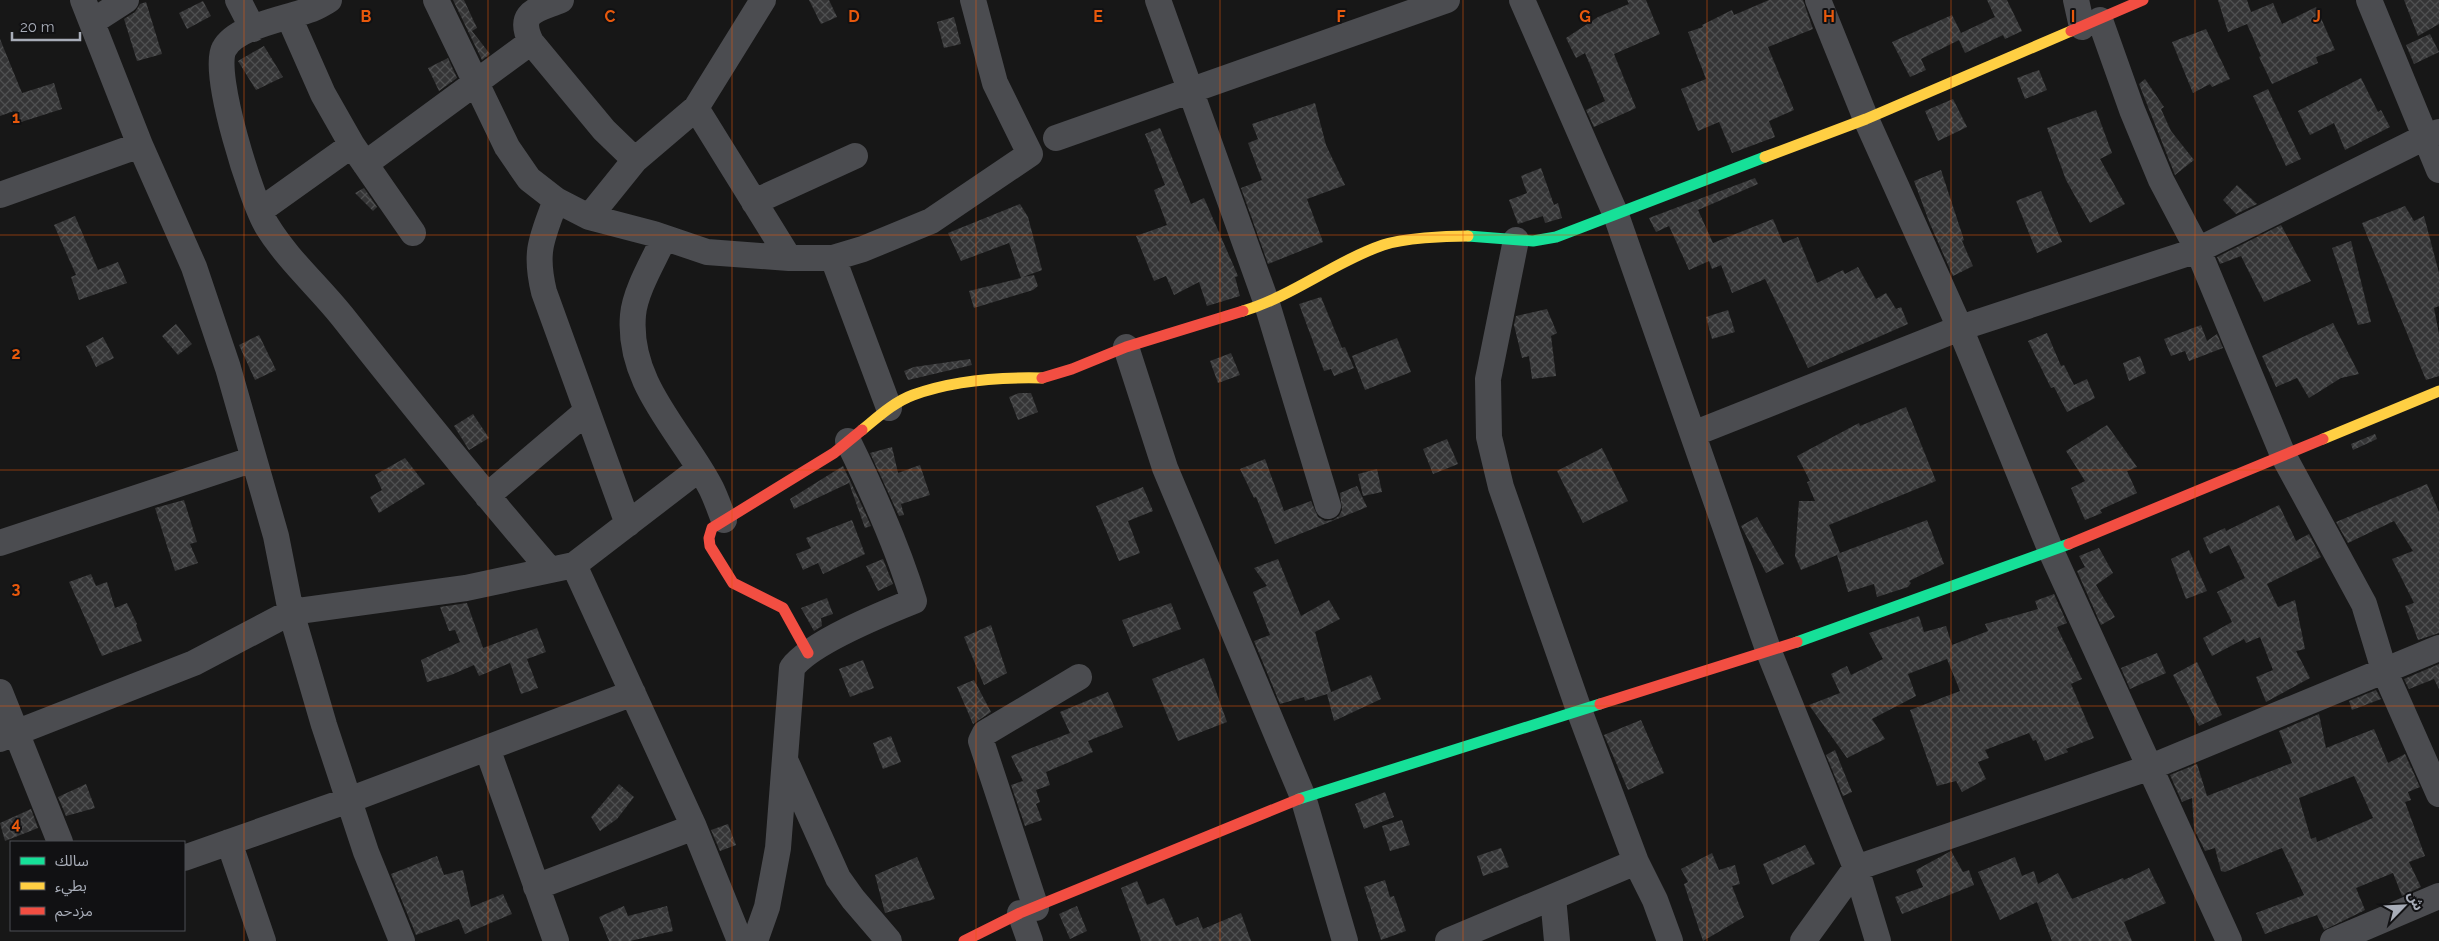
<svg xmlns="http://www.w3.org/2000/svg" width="2439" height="941" viewBox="0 0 2439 941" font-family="Raleway,'Noto Sans Arabic',sans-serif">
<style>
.building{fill:url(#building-cross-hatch);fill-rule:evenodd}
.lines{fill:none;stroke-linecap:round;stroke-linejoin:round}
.street{stroke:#4b4c50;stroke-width:26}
.fast{stroke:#16e098;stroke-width:11}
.slow{stroke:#ffcf43;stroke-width:11}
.jam{stroke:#f24e42;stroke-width:11}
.grid{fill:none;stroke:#e8590c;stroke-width:1;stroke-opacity:0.55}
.grid-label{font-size:16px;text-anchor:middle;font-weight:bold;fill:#e8590c;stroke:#111113;stroke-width:4;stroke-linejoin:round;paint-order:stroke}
</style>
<defs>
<pattern id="building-cross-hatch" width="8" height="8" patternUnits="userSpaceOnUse" patternTransform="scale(1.25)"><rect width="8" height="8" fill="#353536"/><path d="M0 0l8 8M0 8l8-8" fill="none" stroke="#4f5051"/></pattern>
</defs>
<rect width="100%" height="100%" fill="#171717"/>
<path class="building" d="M453 0H464L477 28 472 31 490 54 482 60Z
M809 0H829L837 17 821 24Z
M1627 0H1646L1660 34 1614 54 1636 108 1594 127 1586 110 1605 101 1585 53 1576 58 1566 38 1598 17 1629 4Z
M1769 0H1803L1813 29 1768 47 1794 110 1769 121 1775 137 1732 153 1719 122 1698 131 1681 89 1706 79 1688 32 1703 27 1702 25 1732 10 1734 15Z
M1987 0H2007L2022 31 2005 39 2003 35 1965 53 1959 40 1921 59 1926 70 1910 77 1892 42 1952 15 1961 33 1995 17Z
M2218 0H2247L2251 12 2273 3 2282 24 2316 7 2335 50 2316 57 2318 63 2272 84 2259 57 2261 56 2247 24 2228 32Z
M2404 0H2439V24L2418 36Z
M203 1 211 16 187 29 179 13Z
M146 2 162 54 137 61 124 19 135 12 140 4Z
M954 17 961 44 944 48 937 22Z
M2206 29 2230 79 2212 87 2210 84 2193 93 2172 42Z
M2430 34 2439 52 2414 64 2406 45Z
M0 39 22 93 54 83 62 109 18 123 14 111 0 116Z
M264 46 283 77 256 90 238 61Z
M448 58 457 78 439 91 428 68Z
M2039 70 2047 90 2025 99 2017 78Z
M2361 78 2378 112 2381 110 2390 127 2345 150 2334 123 2310 135 2298 111Z
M2145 79 2164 107 2161 109 2171 131 2194 160 2175 175 2139 84Z
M2268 89 2301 159 2286 166 2253 96Z
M1953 99 1967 127 1938 141 1925 111Z
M1315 103 1326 145 1345 185 1307 199 1323 242 1268 264 1241 188 1262 180 1248 143 1258 139 1252 124Z
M2096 110 2112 153 2100 159 2125 204 2090 223 2066 180 2047 128Z
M1160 128 1191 204 1204 198 1238 276 1235 277 1240 296 1207 306 1199 282 1174 295 1166 276 1154 281 1136 236 1167 225 1154 190 1165 185 1145 134Z
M1541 168 1554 205 1558 203 1562 218 1545 223 1543 216 1518 224 1509 200 1527 193 1521 176Z
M1941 170 1964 240 1962 241 1973 266 1953 276 1930 224 1914 181Z
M1755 178 1758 184 1698 210 1713 243 1773 219 1783 243 1798 237 1817 283 1843 270 1845 274 1858 267 1876 299 1886 293 1896 309 1901 307 1908 324 1808 368 1765 279 1732 293 1721 265 1712 269 1709 261 1689 270 1669 226 1656 232 1649 218Z
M2237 185 2257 204 2236 214 2223 200Z
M364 188 377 207 373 211 355 193Z
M2041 191 2062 242 2037 253 2016 201Z
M1020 204 1028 217 1042 270 1023 277 1034 275 1038 286 1033 290 974 308 969 291 1021 278 1009 243 961 261 948 233Z
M2405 206 2414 221 2424 216 2439 273V306L2434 308 2439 334V376L2426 380 2362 223Z
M75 216 98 270 118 262 127 283 79 300 71 277 76 275 54 225Z
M2281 225 2311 281 2264 302 2241 256 2220 264 2217 257Z
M2351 241 2371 322 2358 325 2332 248Z
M1321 297 1342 348 1345 347 1354 368 1334 376 1331 369 1324 371 1299 304Z
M1547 309 1557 333 1551 336 1556 376 1532 379 1529 356 1522 358 1514 325 1516 316Z
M1728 310 1735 332 1712 339 1706 317Z
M2333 323 2359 374 2341 378 2309 398 2297 378 2276 387 2262 356Z
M176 324 192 344 178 355 162 336Z
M2201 325 2207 341 2217 334 2223 348 2189 361 2185 351 2171 356 2164 339Z
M2047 333 2061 366 2064 365 2074 385 2087 379 2095 398 2067 412 2054 387 2051 388 2028 341Z
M259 335 276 370 255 380 239 345Z
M103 337 114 358 96 367 86 346Z
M1397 338 1411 372 1365 390 1352 356Z
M1231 353 1240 375 1218 383 1210 361Z
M2140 356 2146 373 2129 381 2123 363Z
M970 359 972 365 908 380 904 371 914 367Z
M1019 393H1031L1038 412 1018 420 1009 397Z
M1906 407 1936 481 1829 525 1840 553 1927 520 1944 564 1909 581 1911 583 1908 587 1877 597 1874 584 1848 592 1837 555 1801 570 1795 556 1799 501H1815L1807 482 1810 481 1797 456 1859 423 1860 426Z
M473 414 489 438 469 450 454 426Z
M2107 425 2137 467 2127 471 2137 493 2100 510 2102 513 2085 520 2071 488 2085 481 2066 451Z
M2375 434 2377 439 2353 450 2351 444Z
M1447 439 1458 464 1433 474 1423 449Z
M892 447 898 473 920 465 930 495 901 504 904 515 899 516 870 453Z
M1602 448 1628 501 1583 523 1557 471Z
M405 458 425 484 379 513 370 497 382 490 375 475Z
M1265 459 1284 511 1311 501 1318 517 1325 521 1333 520 1339 516 1342 510 1340 493 1357 486 1367 507 1275 544 1256 497 1254 498 1240 469Z
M843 466 862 506 871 526 865 528 849 483 794 509 790 499Z
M1377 469 1382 492 1363 496 1358 474Z
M2427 484 2439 512V633L2418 640 2405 606 2414 603 2392 559 2413 551 2394 521 2348 543 2336 522Z
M1143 487 1153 511 1128 521 1140 553 1119 561 1096 506Z
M184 500 197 542 190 544 198 563 175 571 155 508Z
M2279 505 2296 541 2309 534 2321 557 2267 584 2278 607 2295 600 2305 649 2296 651 2310 678 2266 702 2256 677 2273 670 2260 637 2246 643 2244 639 2212 656 2203 638 2232 622 2217 592 2245 578 2229 545 2210 554 2203 538 2225 528 2226 531Z
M1757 517 1784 564 1766 573 1741 526Z
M852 520 865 554 823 574 818 563 803 570 796 554 811 548 806 538Z
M2099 548 2113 573 2096 585 2115 617 2101 625 2077 571 2085 567 2079 556Z
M2189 550 2207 591 2186 599 2171 559Z
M883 559 893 584 878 591 866 566Z
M1278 559 1301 616 1329 600 1340 619 1315 632 1331 692 1371 675 1381 699 1334 721 1327 694 1305 701 1304 697 1280 704 1254 641 1270 635 1253 592 1267 586 1254 568Z
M91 574 96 586 107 582 115 608 127 603 137 624 136 625 142 641 102 656 69 582Z
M2054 594 2067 623 2057 627 2082 679 2071 684 2094 738 2066 749 2068 752 2045 761 2036 740 2033 741 2029 733 1985 750 1989 758 1978 762 1986 779 1962 792 1956 781 1937 786 1910 710 1960 691 1947 659 1908 674 1916 696 1872 719 1885 739 1847 758 1809 705 1840 693 1831 674 1847 666 1851 675 1883 659 1869 633 1919 616 1924 632 1946 626 1952 645 1988 631 1985 624 2038 609 2035 601Z
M827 598 833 614 821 618 822 626 814 631 801 608Z
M467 603 483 648 537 628 546 652 527 659 538 688 521 694 510 663 479 676 474 665 451 675 427 682 421 660 460 642 455 630 449 631 440 607Z
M1171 603 1181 629 1133 647 1122 620Z
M991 625 1007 673 984 685 964 637Z
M2157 653 2166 673 2130 689 2121 668Z
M1204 658 1227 722 1178 741 1152 679Z
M863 660 874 688 850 697 839 669Z
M2197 662 2222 715 2199 726 2173 675Z
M2439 664V689L2434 679 2409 689 2404 679Z
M974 680 991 712 973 724 957 687Z
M2376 690 2381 699 2352 710 2349 701Z
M1108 692 1123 727 1088 741 1093 752 1046 772 1050 785 1036 790 1040 802 1036 804 1042 820 1025 826 1011 785 1023 781 1011 756 1070 733 1060 712Z
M2319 714 2326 748 2374 729 2388 763 2405 754 2420 787 2408 792 2411 800 2405 802 2425 856 2409 862 2421 887 2402 896 2393 873 2356 888 2365 910 2353 916 2324 930 2317 915 2265 934 2256 913 2304 895 2282 848 2225 872 2221 871 2215 848 2205 851 2194 829 2192 798 2182 802 2170 775 2197 764 2207 796 2292 763 2279 731ZM2354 776 2373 818 2317 842 2316 837 2311 839 2299 798Z
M1641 720 1664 773 1628 790 1604 735Z
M891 736 901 762 883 769 873 743Z
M1835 750 1852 792 1843 796 1826 755Z
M86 784 95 808 66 816 58 797Z
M619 784 634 797 617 819 600 831 591 817Z
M1385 792 1394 817 1364 829 1355 804Z
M31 809 38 828 5 841 0 823Z
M1402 820 1410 845 1390 851 1382 826Z
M728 824 736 845 720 851 711 830Z
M1805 845 1815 864 1772 885 1763 864Z
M1501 848 1509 867 1483 876 1477 856Z
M1951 851 1963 872 1969 870 1974 885 1902 914 1895 897 1923 887 1916 870Z
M1712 853 1719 870 1735 865 1740 884 1732 886 1744 917 1703 941 1684 884 1688 882 1681 869Z
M437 856 444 875 463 870 471 907 503 894 512 914 465 934 459 919 416 935 391 874Z
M917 857 935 899 885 913 875 875Z
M2015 857 2022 876 2034 871 2038 884 2058 873 2072 899 2123 878 2124 880 2149 868 2166 903 2124 922 2132 941H2052L2037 902 2000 920 1978 872Z
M1385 880 1390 897 1394 896 1406 931 1381 940 1364 887Z
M1137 881 1147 905 1164 898 1176 926 1198 917 1203 929 1241 913 1251 941H1141L1121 888Z
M624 906 628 916 667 906 673 931 630 941H609L599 917Z
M1077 906 1087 931 1070 939 1059 914Z"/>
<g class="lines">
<path class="street" d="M83 0 140 145 194 267 228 368 276 536 291 612 324 725 366 852 402 941
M238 0 253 29
M329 0C322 4 316 8 309 10 286 19 236 26 224 49 211 72 252 202 267 226 288 260 317 285 342 316 410 402 479 487 550 570
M436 0 507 147 529 179 556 200 589 217 654 234 707 252 789 258H833L863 249 931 221 1030 154 995 83 973 0
M561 0C538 10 516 11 531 42L604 130 635 160
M1158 0 1267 304 1328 506
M1522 0 1616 215 1769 652 1856 868 1878 941
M1818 0 1866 119 1960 328 2051 551 2229 941
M2076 0 2082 27
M2369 0 2439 170
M289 17 323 94 352 145 413 233
M2100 20 2132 110 2161 180 2198 250 2283 455 2364 604 2384 670 2439 794
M92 22 126 0
M696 108 789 258
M1056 138 1447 0
M365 164 531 42
M0 195 140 145
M556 200C542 238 534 251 544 292L628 524
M754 202 855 156
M261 210 352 145
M589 217 635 160 696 108 763 0
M664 238C654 260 635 291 633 315 627 384 682 432 711 488 716 498 720 510 724 520
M1516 240 1488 379 1489 437 1501 487 1579 710 1636 862 1655 900 1670 941
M833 258 889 408
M1126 347 1165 468 1303 797 1345 941
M1693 434 1960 328 2198 250 2425 137 2439 132
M487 496 587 411
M0 543 254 459
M574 565 694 827 740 941
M0 692 60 842
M0 739 194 663 291 612 466 588 574 565 699 469
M487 748 556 941
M786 762 838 878 853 899 889 941
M229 842 263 941
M184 858 349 800 633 693
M536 887 694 827
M1553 897 1557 941
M1036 908 981 741 985 733 1079 677
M1020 913 1030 941
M755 941 767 907 778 848 792 668C810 643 884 613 914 601 897 545 874 494 848 441
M1448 941 1636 862
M1803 941 1856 868 2151 767 2439 648
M2333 941 2439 896"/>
<path class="fast" d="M1468 236 1533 241 1556 237 1765 157
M1797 642 2069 544
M1299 799 1600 704"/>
<path class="slow" d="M1765 157 1866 119 2071 31
M1243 311C1293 296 1334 262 1383 245 1404 238 1445 236 1468 236
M862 430C878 417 894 402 913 395 954 380 998 377 1042 378
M2323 439 2439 391"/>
<path class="jam" d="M2071 31 2143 0
M1042 378 1072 369 1126 347 1243 311
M2069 544 2323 439
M808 653 783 608 733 583 710 546 709 538 712 528 834 453 862 430
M1600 704 1797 642
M964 941 1020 913 1299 799"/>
</g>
<path class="grid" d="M244 0V941M488 0V941M732 0V941M976 0V941M1220 0V941M1463 0V941M1707 0V941M1951 0V941M2195 0V941M0 235H2439M0 470H2439M0 706H2439"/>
<g class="grid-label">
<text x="366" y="22">B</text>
<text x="610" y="22">C</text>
<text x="854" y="22">D</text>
<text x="1098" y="22">E</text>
<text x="1341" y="22">F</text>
<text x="1585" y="22">G</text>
<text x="1829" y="22">H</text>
<text x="2073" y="22">I</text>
<text x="2317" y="22">J</text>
<text x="16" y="123">1</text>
<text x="16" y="359">2</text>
<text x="16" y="594">3</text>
<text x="16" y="829">4</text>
</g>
<rect x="10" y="841" width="175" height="90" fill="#111113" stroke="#4d4f55"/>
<rect x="20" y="857" width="25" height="8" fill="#16e098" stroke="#4d4f55"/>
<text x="55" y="866" font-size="15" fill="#a8adb8">سالك</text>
<rect x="20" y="882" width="25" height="8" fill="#ffcf43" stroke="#4d4f55"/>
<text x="55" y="891" font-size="15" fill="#a8adb8">بطيء</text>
<rect x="20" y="907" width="25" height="8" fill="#f24e42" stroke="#4d4f55"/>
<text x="55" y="916" font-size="15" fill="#a8adb8">مزدحم</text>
<g transform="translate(2404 906) rotate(66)" stroke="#111113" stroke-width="4" paint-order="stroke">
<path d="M0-4L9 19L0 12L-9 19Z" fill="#a8adb8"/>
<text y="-8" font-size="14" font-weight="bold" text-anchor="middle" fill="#a8adb8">ش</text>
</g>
<path d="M12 32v8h68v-8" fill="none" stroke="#a8adb8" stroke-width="2.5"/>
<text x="20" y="32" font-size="15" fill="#a8adb8" stroke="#111113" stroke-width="4" paint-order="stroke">20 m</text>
</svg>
